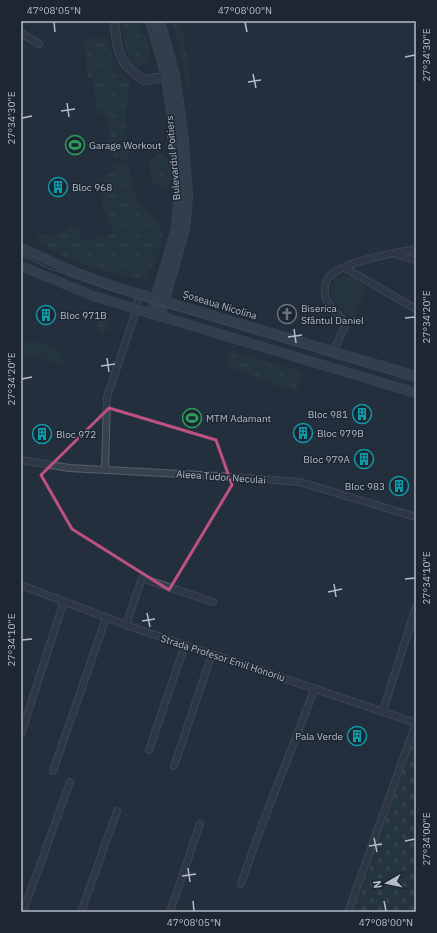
<svg xmlns="http://www.w3.org/2000/svg" width="437" height="933" viewBox="0 0 437 933" font-family="'IBM Plex Sans',sans-serif">
<style>
.grass{fill:url(#grass-tufts)}
.cemetery{fill:url(#cemetery-stones)}
.park{fill:#263c3f}
.lines{fill:none;stroke-linecap:round;stroke-linejoin:round}
.minor-casing{stroke:#565f6c;stroke-width:8}
.tertiary-casing{stroke:#565f6c;stroke-width:10}
.secondary-casing{stroke:#565f6c;stroke-width:10}
.minor{stroke:#38414e;stroke-width:6}
.tertiary{stroke:#38414e;stroke-width:8}
.secondary{stroke:#465061;stroke-width:9}
.tram{stroke:#5a6575;stroke-width:1}
.marked{fill:none;stroke:#bd5182;stroke-width:3;stroke-linejoin:round}
.ticks{fill:none;stroke:#b4bcc9;stroke-width:1.5}
.labels{text-anchor:middle;dominant-baseline:central;stroke-width:3;stroke-linejoin:round;paint-order:stroke}
.poi-label{font-size:10px;fill:#b4bcc9;stroke:#1d2633;text-anchor:start}
.street-label{font-size:10px;fill:#b4bcc9;stroke:#1d2633}
.neatline{fill:none;stroke:#b4bcc9;stroke-width:1.5}
.ticks-label{font-size:10px;text-anchor:middle;fill:#b4bcc9}
</style>
<defs>
<pattern id="grass-tufts" width="24" height="20" patternUnits="userSpaceOnUse"><rect width="24" height="20" fill="#263c3f"/><path d="M3 7l-1-3M5 7V3M7 7l1-3M15 17l-1-3M17 17v-4M19 17l1-3" fill="none" stroke="#435659"/></pattern>
<pattern id="cemetery-stones" width="16" height="16" patternUnits="userSpaceOnUse"><rect width="16" height="16" fill="#263c3f"/><path d="M2 7V4a2 2 0 0 1 4 0v3zM10 15v-3a2 2 0 0 1 4 0v3z" fill="#435659"/></pattern>
</defs>
<rect width="100%" height="100%" fill="#242f3e"/>
<path class="grass" d="M122 21H140C142 29 150 46 150 53 150 57 147 62 144 64 125 74 123 31 122 21Z
M172 21H182L191 90 188 89 182 57Z
M108 38 113 60 131 84C123 110 127 134 129 160L114 158 107 116 96 112 93 78H87L85 39Z
M160 154C172 160 172 170 172 182L165 188 152 183 149 162 153 157Z
M114 162 129 167C131 177 131 188 136 197 141 208 150 211 157 220 171 236 154 265 145 280 111 274 64 261 36 240L37 236 65 232 69 227 78 228 83 242 114 233C112 224 107 217 104 209 100 198 104 185 106 174L115 173Z
M98 314H105L112 328 103 333 99 332 94 317Z
M230 350 303 372 296 392C272 385 250 374 225 366Z"/>
<path class="cemetery" d="M416 734V912H352Z"/>
<path class="park" d="M342 276H352L367 286 355 318C340 310 323 295 335 277Z
M21 341C36 342 63 343 64 362 53 368 38 352 21 355Z"/>
<g class="lines">
<defs>
<path id="minor" d="M21 33 39 44
M395 254 416 260
M345 268 416 309
M333 351 346 325C340 313 328 309 325 296 324 287 326 278 333 273 352 260 393 253 416 249
M21 460 69 468 237 477 300 482 416 517
M105 470 107 397 133 320 140 293
M21 585 126 625 416 723 348 912
M126 625 142 578 213 602
M383 711 416 607
M21 734 64 601
M149 750 185 645
M174 766 212 654
M53 771 106 618
M241 884 259 833 315 688
M23 912 70 782
M81 912 117 811
M170 912 200 824"/>
<path id="tertiary" d="M114 21C118 51 117 63 144 80L171 76"/>
<path id="secondary" d="M150 21 166 77 174 133 179 194 176 228 151 314
M160 21 175 75 183 132 188 196 185 229 160 317
M21 248 77 273 113 286 416 376
M21 266 93 296 416 393"/>
</defs>
<use href="#minor" class="minor-casing"/>
<use href="#tertiary" class="tertiary-casing"/>
<use href="#secondary" class="secondary-casing"/>
<use href="#minor" class="minor"/>
<use href="#tertiary" class="tertiary"/>
<use href="#secondary" class="secondary"/>
<path class="tram" d="M21 255 48 268 112 291 416 382"/>
</g>
<path d="M0 0H437V933H0ZM109 408 216 440 232 485 169 590 72 529 41 475Z" fill="#242f3e" fill-opacity=".55" fill-rule="evenodd"/>
<path class="marked" d="M109 408 216 440 232 485 169 590 72 529 41 475Z"/>
<path class="ticks" d="M54 22 55 32M245 22 247 32M405 57 415 55M253 74 256 88M248 82 261 80M67 103 69 117M61 111 75 109M22 118 32 116M405 318 415 317M294 329 296 343M288 337 302 335M107 358 109 372M101 366 115 364M22 379 32 377M405 579 415 578M334 584 336 597M328 592 342 589M147 613 150 627M142 621 155 619M22 640 32 639M374 838 377 852M405 841 415 839M369 846 382 844M188 868 190 882M182 876 196 874M193 901 194 911M384 901 386 911"/>
<defs>
<symbol id="stadium-ring" viewBox="-11 -11 22 22"><circle r="9.5" fill="#1d2633" stroke="#2e9e5b" stroke-width="1.5"/><path d="M0-5a6.5 5 0 1 0 0 10a6.5 5 0 1 0 0-10ZM-3.5-1.8h7v3.6h-7Z" fill="#2e9e5b"/></symbol>
<symbol id="building-ring" viewBox="-11 -11 22 22"><circle r="9.5" fill="#1d2633" stroke="#0f9aa8" stroke-width="1.5"/><path d="M-4-6H4V6H1V3H-1V6H-4ZM-2.5-4.3h1.7v1.8h-1.7ZM.8-4.3h1.7v1.8H.8ZM-2.5-1h1.7V.8h-1.7ZM.8-1h1.7V.8H.8Z" fill="#0f9aa8"/></symbol>
<symbol id="church-ring" viewBox="-11 -11 22 22"><circle r="9.5" fill="#1d2633" stroke="#6b7280" stroke-width="1.5"/><path d="M-1.2-6h2.4v3.5h3.3v2.4h-3.3V6h-2.4V-.1h-3.3v-2.4h3.3Z" fill="#6b7280"/></symbol>
</defs>
<g fill-rule="evenodd">
<use href="#stadium-ring" x="64" y="134" width="22" height="22"/>
<use href="#building-ring" x="47" y="176" width="22" height="22"/>
<use href="#church-ring" x="276" y="303" width="22" height="22"/>
<use href="#building-ring" x="35" y="304" width="22" height="22"/>
<use href="#building-ring" x="351" y="403" width="22" height="22"/>
<use href="#stadium-ring" x="181" y="407" width="22" height="22"/>
<use href="#building-ring" x="292" y="422" width="22" height="22"/>
<use href="#building-ring" x="31" y="423" width="22" height="22"/>
<use href="#building-ring" x="353" y="448" width="22" height="22"/>
<use href="#building-ring" x="388" y="475" width="22" height="22"/>
<use href="#building-ring" x="346" y="725" width="22" height="22"/>
</g>
<g class="labels">
<g class="poi-label">
<text x="89" y="145">Garage Workout</text>
<text x="72" y="187">Bloc 968</text>
<text x="301" y="308">Biserica<tspan x="301" dy="12">Sfântul Daniel</tspan></text>
<text x="60" y="315">Bloc 971B</text>
<text x="348" y="414" text-anchor="end">Bloc 981</text>
<text x="206" y="418">MTM Adamant</text>
<text x="317" y="433">Bloc 979B</text>
<text x="56" y="434">Bloc 972</text>
<text x="350" y="459" text-anchor="end">Bloc 979A</text>
<text x="385" y="486" text-anchor="end">Bloc 983</text>
<text x="343" y="736" text-anchor="end">Pala Verde</text>
</g>
<g class="street-label">
<text transform="translate(173 158) rotate(-95)">Bulevardul Poitiers</text>
<text transform="translate(220 305) rotate(17)">Șoseaua Nicolina</text>
<text transform="translate(221 477) rotate(4)">Aleea Tudor Neculai</text>
<text transform="translate(223 658) rotate(18)">Strada Profesor Emil Honoriu</text>
</g>
</g>
<rect width="437" height="933" fill="none" stroke="#1d2633" stroke-width="44"/>
<g transform="translate(387 883) rotate(261)" stroke="#1d2633" stroke-width="3" paint-order="stroke">
<path d="M0-3L7 15L0 10L-7 15Z" fill="#b4bcc9"/>
<text y="-6" font-size="11" font-weight="bold" text-anchor="middle" fill="#b4bcc9">N</text>
</g>
<rect x="22" y="22" width="393" height="889" class="neatline"/>
<g class="ticks-label">
<text x="54" y="14">47°08'05"N</text>
<text x="245" y="14">47°08'00"N</text>
<text transform="translate(426 55) rotate(-90)" y="4">27°34'30"E</text>
<text transform="translate(11 118) rotate(-90)" y="4">27°34'30"E</text>
<text transform="translate(426 317) rotate(-90)" y="4">27°34'20"E</text>
<text transform="translate(11 379) rotate(-90)" y="4">27°34'20"E</text>
<text transform="translate(426 578) rotate(-90)" y="4">27°34'10"E</text>
<text transform="translate(11 640) rotate(-90)" y="4">27°34'10"E</text>
<text transform="translate(426 839) rotate(-90)" y="4">27°34'00"E</text>
<text x="194" y="926">47°08'05"N</text>
<text x="386" y="926">47°08'00"N</text>
</g>
</svg>
